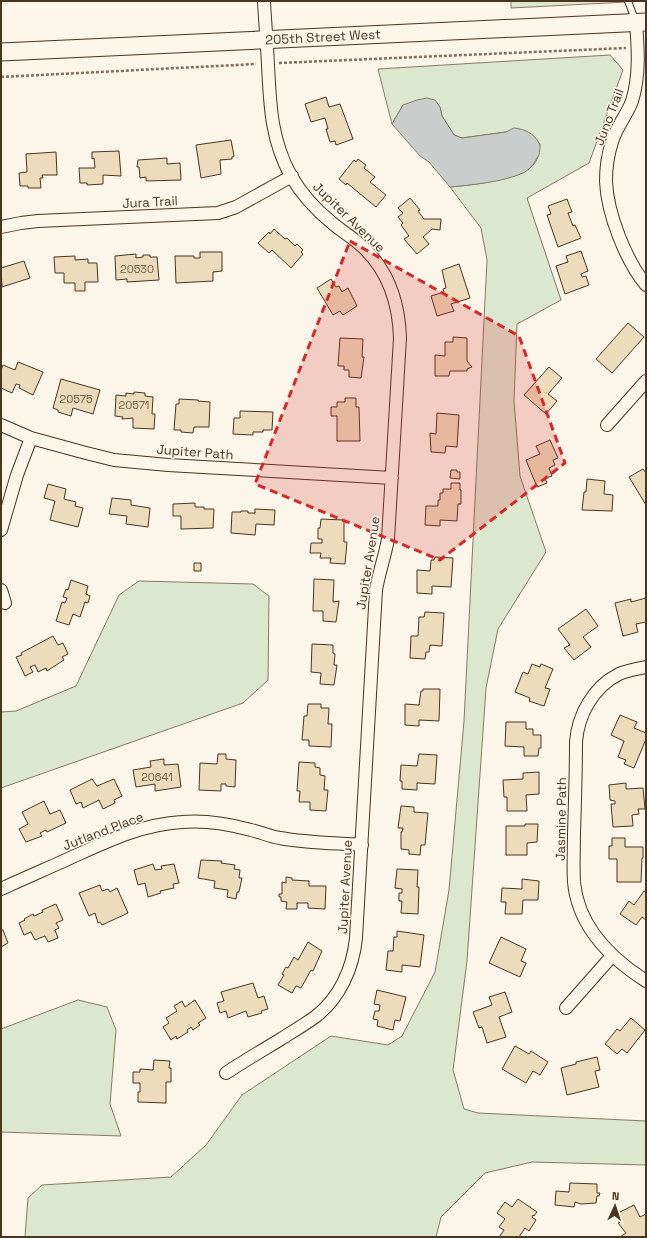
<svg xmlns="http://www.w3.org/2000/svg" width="647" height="1238" viewBox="0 0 647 1238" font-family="'Space Grotesk',sans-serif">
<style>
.green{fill:#dce7d0;stroke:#887966}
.water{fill:#c9cecd;stroke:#887966}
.building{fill:#ecdcbc;stroke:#4a3520}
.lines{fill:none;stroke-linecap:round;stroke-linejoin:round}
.lane-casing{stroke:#4a3520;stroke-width:8}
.street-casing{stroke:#4a3520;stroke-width:14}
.secondary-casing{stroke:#4a3520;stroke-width:19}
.path{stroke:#7f6f5c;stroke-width:2.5;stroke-dasharray:3 2;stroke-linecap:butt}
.lane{stroke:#fbf6e9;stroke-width:6}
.street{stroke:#fbf6e9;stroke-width:12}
.secondary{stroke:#fbf6e9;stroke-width:17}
.marked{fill:#d62828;fill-opacity:0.2;stroke:#d62828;stroke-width:3;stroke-dasharray:8 5;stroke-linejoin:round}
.labels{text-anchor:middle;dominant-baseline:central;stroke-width:3;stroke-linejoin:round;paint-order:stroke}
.number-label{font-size:11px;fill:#725f47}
.street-label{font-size:13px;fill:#4a3520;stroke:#fbf6e9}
</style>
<rect width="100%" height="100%" fill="#fbf6e9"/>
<path class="green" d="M511 1H646L511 8Z
M610 55 623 70 589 163 527 198 561 300 517 324 514 401 520 476 546 552 498 629 486 688 467 961 453 1070 464 1109 478 1113 646 1121V1165L532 1162 485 1173 441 1217 436 1237H25L28 1198 42 1185 171 1177 206 1145 242 1095 331 1036 388 1045 402 1036 435 972 449 890 464 721 487 260 481 228 450 187C471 185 520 180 533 165 539 159 539 152 540 144L506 132 462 138 454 135 442 116 440 107 403 105 392 124 378 69Z
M139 581 253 584 269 596 268 680 243 703 1 788V712L16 711 76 686 119 595Z
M78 1000 107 1007 116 1030 110 1104 121 1136 1 1132V1029Z"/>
<path class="water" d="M427 98 435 100 440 107 442 116 454 135 462 138 506 132 514 128C524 129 534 133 539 143 541 147 540 154 537 158 534 164 529 170 523 173 503 182 471 185 450 187L429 162 420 156 392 124 403 105 417 100Z"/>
<path class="building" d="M326 97 329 107 340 104 353 139 336 145 335 141 330 142 326 129H328L325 118 311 122 305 104Z
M231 140 234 156 232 157V159L220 160 221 174 201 178 196 145Z
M119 151 121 176 103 175V184L87 185V183H80L79 168H95L94 158 92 159V152Z
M56 152 57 175H42L43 178H40L41 188H28V186H20L19 173 27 172 26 154Z
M167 158V164L180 163 181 180 146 181V177L140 178 139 167H137L138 160Z
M358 159 366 165 364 168 375 177 370 182 386 195 376 207 347 183 346 185 339 179 354 160 356 162Z
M410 198 420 210 418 211 424 219H441L440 230 432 229 423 237 429 244 417 254 404 239 409 236 401 225 403 223 398 217 403 213 398 208Z
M567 199 572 212 568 213 573 226 575 225 581 238 558 247 547 215 551 214 548 206Z
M274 229 285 239 287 238 295 246 297 244 303 250 301 252 303 254 291 268 272 250 269 253 258 243 269 232 270 234Z
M581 251 588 271 581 274 582 277 586 276 589 285 565 294 556 266 568 262 566 256Z
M200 252H222V271L213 272V281L176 283 175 256H194V258H200Z
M136 254V258L143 257V255H150V257H157L159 280 127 282V279L116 280 115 256Z
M75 256V260L88 259V263H97L98 282H85V291H75V283H64V273H55L54 257Z
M24 261 30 278 2 287 1 268Z
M459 264 470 298 451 304 454 311 437 316 431 296 444 292 443 289 446 288 442 270Z
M331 279 336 287 339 286 342 292 348 288 357 306 343 315 340 311 333 315 317 288Z
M628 323 644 337 612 373 596 359Z
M453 337 467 338V361L472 367 467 369V371H450L449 376H435V355L445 356V342H453Z
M340 338 363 339 362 357H364L361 378 349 377V370H344V366H338Z
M18 362 43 372 33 395 19 388 20 385 16 384 12 393 1 388V370L3 365 15 370Z
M549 367 562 378 548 394 557 401 546 414 524 395Z
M61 379 100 390 93 414 73 408 71 416 58 412V410L53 408Z
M134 392 145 393V396L153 397 152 414H155L154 429 133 428V418L122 419 123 417 115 416 116 395 126 396V393L134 394Z
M345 398H356V407H359L360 441H337V416H331V407H337V402H345Z
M179 399 198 400V401L210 402 209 427H194L193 433 181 432V430H174L176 404H179Z
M240 411 273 412 272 430H263V432H253V435L233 434 234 418H240Z
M437 413 459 415 457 447 446 446 445 453 431 452 430 433 436 434Z
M550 440 558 458 553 460 555 465 549 468 552 476 545 478 547 483 537 487 526 460 540 454 536 446Z
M643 469 646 473V505L629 477Z
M451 470H457V472H460V479L450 478Z
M587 479 605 481 604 494 613 495 612 511 582 510 584 492H586Z
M451 483H460V490H461V504H458L457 521 440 520V526L425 525 426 506H438V500H440V493H443V489H451Z
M48 484 66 489 64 499 76 502 75 506 83 508 78 527 50 520 55 501 44 498Z
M112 498 131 500V505L150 508 148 527 126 524 127 516 109 514Z
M195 503V507H204V509H214L213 528 181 529V516H173V504Z
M255 509 275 510 274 525 256 524 255 535 231 533 232 512H241V511H248V513H255Z
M321 519 344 520V542H347L345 564 330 563 331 558H320L321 553H310L311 543H322V539H318V528H320Z
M435 557 453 558 451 587 432 586V594L417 593V570L430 571 431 560H434Z
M194 563H201V571H194Z
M314 579 334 580 333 602 339 601 336 622 323 621V611H313Z
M71 580 88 586 86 594 90 596 88 603 85 602 80 617 73 614 69 625 56 621 62 602 65 603 67 598 63 597 66 589 68 590Z
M646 598V622L636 624 638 632 623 636 615 603 631 599V602Z
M586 609 598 626 583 637 591 647 574 660 564 648 570 645 558 629Z
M425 612 444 613 442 646 430 645 429 652H426L425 659 410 658 411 636H418L419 617H424Z
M53 636 58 645 63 643 68 654 62 657 64 660 47 671 46 668 38 672 35 665 30 667 33 672 25 676 16 657 22 655 21 653Z
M312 644 333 645V653L335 654 334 665H337L334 685 320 684 321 673 311 672Z
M532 664 540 667 541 664 553 669 545 688 550 689 544 706 529 701 530 698 515 692 523 672 528 674Z
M423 689H440L439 721 419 720V726L405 725V704L419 705 421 691H423Z
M308 704H321V708H329L328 724H332L331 747 309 746V740H302L304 716H307Z
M620 715 637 722 634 728 646 733V739L634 768 624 764 626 760 618 757 624 741 611 735Z
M506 722H526V729H533V735H541V748H539L538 756H524V747L505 746Z
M218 754H226V759L236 760 235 787 226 786V784H221V791L199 790 200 763 217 764Z
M419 754 437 755 435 784 417 783V790L402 789V781H400L401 765 417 766Z
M164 759V765L178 764 181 787 155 791V784L136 787 133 770 151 767 150 761Z
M299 762 315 763V767L320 768V775L325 776 324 790H328L326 811 310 810V802H299L300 791H297Z
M539 772V794L526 795 527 811H507V797H504L503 780 523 779V773Z
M92 779 97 786 114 779 122 796 114 800 115 803 103 809 99 800 83 808 81 802 76 804 70 790Z
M626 783V789L643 788 645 809H638L639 814 632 815 633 826 613 827 611 804H615V801L610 800 609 785Z
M44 801 50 814 60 810 66 823 47 832 46 830 40 833 42 836 26 842 19 829 28 824 22 812Z
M401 806 414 807V812L428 813 425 845H421L420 855 409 854V850L401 849V832H402L403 828H398Z
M525 824H538L537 842 527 843V855H506V826H525Z
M612 838H625V847H643V858H642L641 882H617V859H609V846H612Z
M201 860 222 861 221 863 235 865 234 869 240 870 239 878H242L239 892H237L236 899 227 897 228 890 214 888 215 881 198 878Z
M153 864 155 870 162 869 161 866 174 864 179 883 173 884 174 888 160 891 161 893 148 897 145 883 138 885 134 870Z
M397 869 418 870 417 887H419L418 914 401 913 402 901H399V893H402V889L395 888Z
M286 877 292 878V880L309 881V886H326L325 909 308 908V903H297V909H286L287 902 281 901V897H279V894H282V882L286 883Z
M522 879 539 881 538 900H523L522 914H505L506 902H501L502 888 522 889Z
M100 885 102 891 108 889 110 892 117 888 128 913 102 925 100 922 98 923 95 913 89 916 79 893Z
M644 891 646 892V920L642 917 636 925 620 914 629 901 634 905Z
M56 904 63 920 56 923 59 928 55 930 58 938 48 942 45 936 35 940 31 932 24 935 19 923 25 920 24 919 33 914 34 916 43 912 42 910Z
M1 930H3L8 943 1 947Z
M397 931 424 935 420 967 402 965V972L386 970 388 951H393L394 937H397Z
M501 937 526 949 521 961 526 963 520 977 489 963Z
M308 942 322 951 313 971 311 970 301 988 296 986 292 993 278 985 284 975 282 974 286 967 288 968 294 957 298 960Z
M253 983 258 998 264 996 268 1009 261 1011 262 1013 248 1017 246 1011 228 1018 226 1011 220 1013 217 1003 224 1001 221 992Z
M377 990 406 997 400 1021 395 1020 393 1030 377 1026 378 1020 373 1019 375 1011H379L380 1005 374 1004Z
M505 992 512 1012 499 1017 506 1037 487 1043 482 1027 479 1028 473 1012 492 1005 489 997Z
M195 1000 206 1018 198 1023 200 1025 193 1030 191 1027 187 1030 188 1032 177 1039 176 1036 171 1040 163 1027 169 1023 166 1018 177 1011 174 1006 182 1001 185 1007Z
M631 1018 645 1030 627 1053 622 1049 617 1054 605 1044 617 1029 620 1031Z
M515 1046 529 1054 531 1051 548 1062 540 1075 533 1071 526 1083 502 1069Z
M597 1057 600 1070 595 1071 599 1087 567 1095 561 1068 576 1064V1062Z
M154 1060 170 1061 169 1068H171V1082H166V1103L138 1102V1092H140V1083H133V1072H140V1069L153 1070Z
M570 1183 597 1184V1193H600L599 1196H597L596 1203 581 1204 575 1202 574 1207 555 1205 556 1191 569 1192Z
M518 1199 537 1212 534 1216 533 1215 532 1217 536 1220 529 1231 525 1228 519 1237H501L500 1236 504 1230 499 1227 505 1219 497 1213 505 1202 512 1207Z
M634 1205 640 1217 646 1214V1237H620L626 1233 618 1223 621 1222 616 1214Z"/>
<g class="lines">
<defs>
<path id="lane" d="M628 1 636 22"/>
<path id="street" d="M636 22C638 48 640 76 632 101 627 115 616 127 612 142 608 154 606 168 606 181 607 213 626 261 646 285
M1 227 21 223 38 221 218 213 236 207 292 176
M1 425 31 438 86 453 114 460 168 465 392 478
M607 425 646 381
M1 530 17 475 31 438
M1 590 5 603
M646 667C637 669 628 670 619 674 593 687 578 715 576 742 576 773 575 803 574 833 574 849 573 866 574 882 578 927 610 958 646 981
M1 889C27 877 53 866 79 854 112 839 145 824 182 822 205 820 229 824 251 830 261 832 270 837 280 838 307 843 335 843 362 845
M566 1008 612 956
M226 1073C244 1061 263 1050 281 1039 292 1032 304 1025 315 1017 340 998 353 968 356 938L376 590C379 572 385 556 388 539L400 338C399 305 389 272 364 248 354 238 341 231 331 222 315 209 301 193 291 176 271 140 270 105 268 65 267 43 265 22 264 1"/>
<path id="secondary" d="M1 52 646 22"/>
</defs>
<use href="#lane" class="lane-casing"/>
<use href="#street" class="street-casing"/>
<use href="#secondary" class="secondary-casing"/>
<path class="path" d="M279 63 626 48
M1 77 256 64"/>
<use href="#lane" class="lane"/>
<use href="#street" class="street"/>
<use href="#secondary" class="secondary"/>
</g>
<path class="marked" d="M350 241 519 336 565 463 440 560 255 484Z"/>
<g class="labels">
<g class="number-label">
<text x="137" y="269">20530</text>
<text x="76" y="399">20575</text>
<text x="134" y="405">20571</text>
<text x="157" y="777">20641</text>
</g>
<g class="street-label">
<text transform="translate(323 37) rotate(-3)">205th Street West</text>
<text transform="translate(609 117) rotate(-69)">Juno Trail</text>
<text transform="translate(150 202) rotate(-3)">Jura Trail</text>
<text transform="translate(349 217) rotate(44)">Jupiter Avenue</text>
<text transform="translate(195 452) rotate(4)">Jupiter Path</text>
<text transform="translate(368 563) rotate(-81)">Jupiter Avenue</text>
<text transform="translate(561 819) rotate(-89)">Jasmine Path</text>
<text transform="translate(103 831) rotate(-21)">Jutland Place</text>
<text transform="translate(345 887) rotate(-87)">Jupiter Avenue</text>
</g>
</g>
<rect width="647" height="1238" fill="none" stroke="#4a3520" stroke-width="4"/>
<g transform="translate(615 1206) rotate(3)" stroke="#fbf6e9" stroke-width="3" paint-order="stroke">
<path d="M0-3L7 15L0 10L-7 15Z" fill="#4a3520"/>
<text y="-6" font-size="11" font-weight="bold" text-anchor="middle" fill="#4a3520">N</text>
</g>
</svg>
